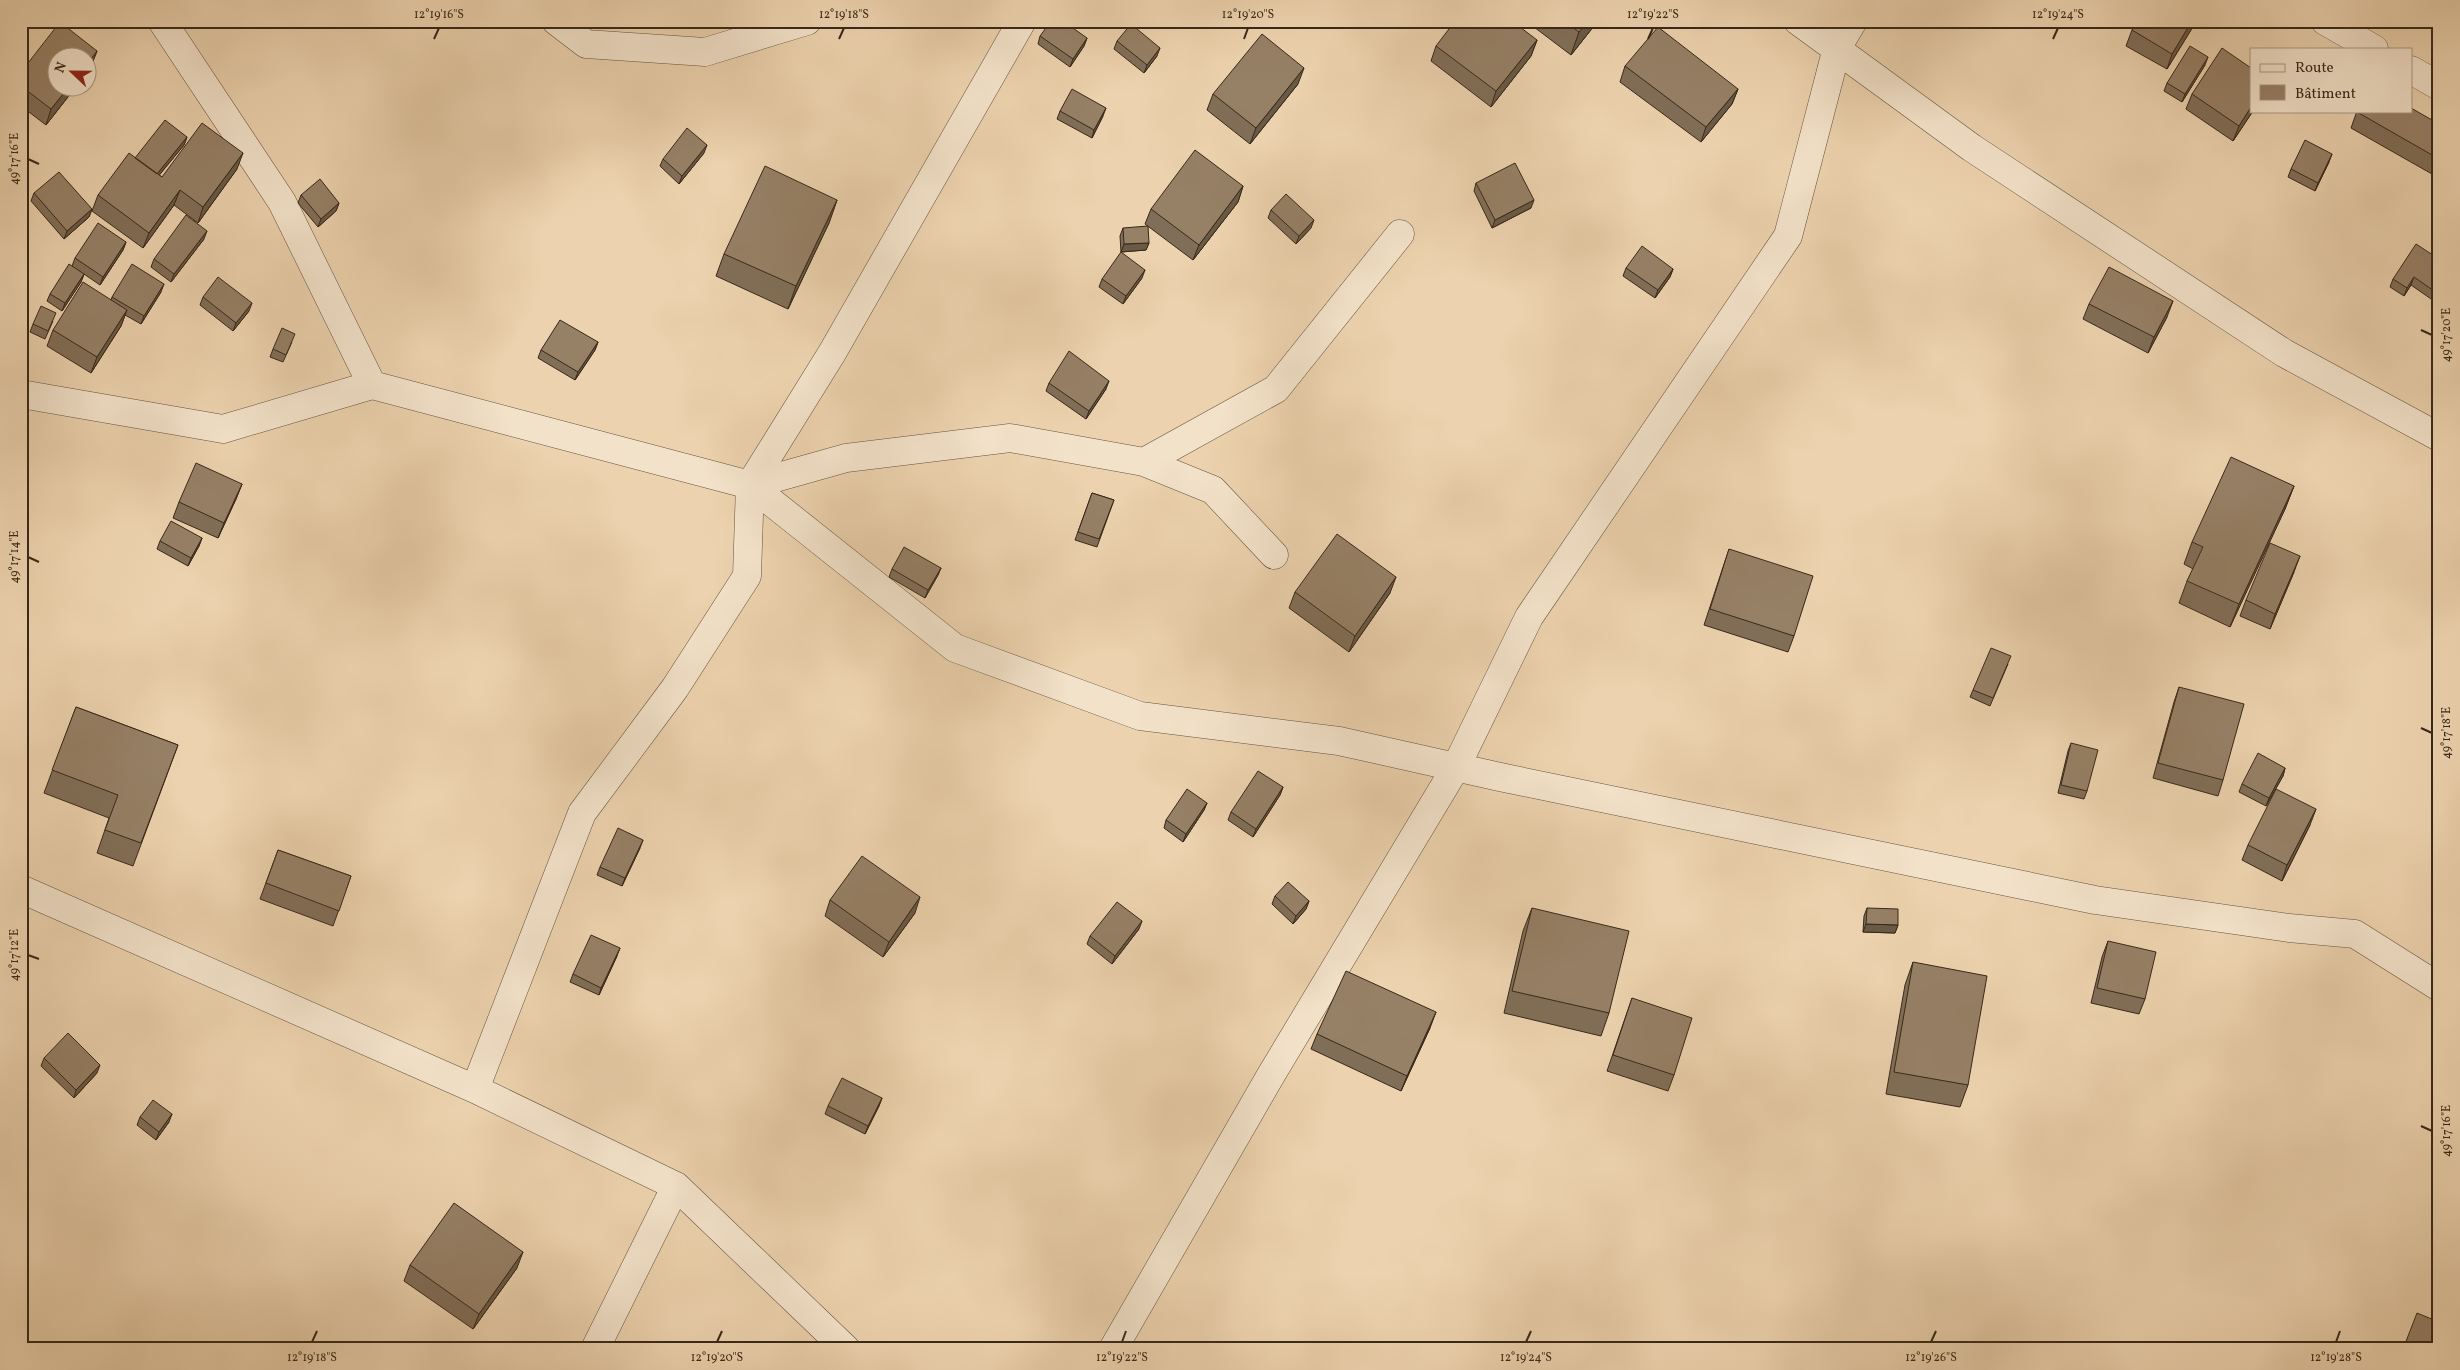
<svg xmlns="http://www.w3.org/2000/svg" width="2460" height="1370" viewBox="0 0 2460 1370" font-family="Vollkorn,serif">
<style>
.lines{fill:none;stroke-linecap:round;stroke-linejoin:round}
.minor-casing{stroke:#65523e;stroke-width:29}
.minor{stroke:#f3e2ca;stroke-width:28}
.wall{fill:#816e58;stroke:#382819}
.shaded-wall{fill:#695a47;stroke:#382819}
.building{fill:#968066;stroke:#382819}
.ticks{fill:none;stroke:#382819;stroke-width:2}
.neatline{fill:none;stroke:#382819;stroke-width:2}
.ticks-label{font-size:12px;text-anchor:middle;fill:#382819}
</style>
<rect width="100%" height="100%" fill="#ecd2ae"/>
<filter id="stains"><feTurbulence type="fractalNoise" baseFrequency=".004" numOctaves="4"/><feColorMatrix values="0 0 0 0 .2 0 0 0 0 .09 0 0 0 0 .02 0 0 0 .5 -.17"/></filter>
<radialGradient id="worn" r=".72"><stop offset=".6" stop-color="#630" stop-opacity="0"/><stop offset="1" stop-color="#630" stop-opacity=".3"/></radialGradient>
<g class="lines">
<defs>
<path id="minor" d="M162 21 282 202 372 385 750 485 955 648 1140 716 1339 741 1500 777 2095 900 2289 928 2355 934 2439 987
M556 21 586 44 705 52 807 21
M1798 21 1972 148 2284 353 2439 437
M2325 21 2374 49
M2411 70 2439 86
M21 394 223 429 372 385
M1144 462 1276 389 1400 234
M750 485 846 458 1010 438 1144 462 1213 490 1274 555
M21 889 475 1089 676 1186 595 1349
M475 1089 582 813 675 688 747 576 750 485 832 353 1022 21
M676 1186 846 1349
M1113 1349 1271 1075 1456 767 1529 617 1788 236 1837 48 1853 21"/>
</defs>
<use href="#minor" class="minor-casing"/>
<use href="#minor" class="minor"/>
</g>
<path class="wall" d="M1526 21H1598L1571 55Z
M2137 21H2195L2194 25 2167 69 2126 46 2132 30Z
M1040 36 1087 38 1084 46 1070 67 1038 44Z
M1537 40 1531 56 1491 107 1431 61 1436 46Z
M1117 41 1157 56 1144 73 1114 49Z
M97 51 91 66 88 71V58L58 88H75L46 125 21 106V72Z
M2205 65 2182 102 2164 91 2167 83Z
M1625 66 1738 89 1732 104 1701 142 1620 82Z
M1298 84 1250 144 1207 110 1213 94Z
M2192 94 2251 111H2253L2233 141 2186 109Z
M1060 111 1103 116 1092 138 1057 119Z
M2357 111 2439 124V178L2351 128Z
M187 137 184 145 159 175 162 177 237 169 198 223 174 205 143 248 92 211 98 195 135 158Z
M704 153 679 184 660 166 663 159Z
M2329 162 2315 191 2288 177 2291 169Z
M1476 183 1531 208 1492 228 1474 191Z
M1243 186 1238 202 1193 260 1145 224 1151 209Z
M34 193 92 209 89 217 64 239 31 201Z
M301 195 339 203 336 211 318 227 298 203Z
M837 200 829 223 788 309 716 276 724 254Z
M1271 210 1311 228 1296 244 1268 218Z
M1123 228 1149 243 1146 250 1121 252 1120 236Z
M204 239 171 282 151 267 154 259Z
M126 242 123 250 100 285 84 274 81 282 62 311 47 301 50 294 72 266 75 258Z
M2439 259V294L2434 301 2411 285 2404 296 2390 287 2393 279Z
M1626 268 1673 269 1670 277 1655 298 1623 276Z
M1142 278 1123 304 1099 287 1102 279Z
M161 292 141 324 125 315 121 326 91 373 47 346 53 330 111 300 112 297Z
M203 297 249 311 233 331 200 305Z
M2089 304 2167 317 2148 353 2083 319Z
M53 321 45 339 30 332 33 324Z
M292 342 283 362 270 357 273 349Z
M598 342 595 350 575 380 538 358 541 350Z
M1049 383 1106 389 1086 419 1046 391Z
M242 484 236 499 218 538 173 518 179 502Z
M2294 486 2285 509 2230 627 2179 603 2187 581 2193 569 2184 564 2192 542Z
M1092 493 1114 500 1097 547 1075 540Z
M202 538 199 546 188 566 157 549 160 541Z
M1729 549 1794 636 1788 652 1704 625Z
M941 568 938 575 925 598 889 577 892 569Z
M2294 572 2270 629 2240 616 2246 600Z
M1295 592 1390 593 1349 652 1289 608Z
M2008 664 1990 706 1970 697 1973 690Z
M2179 687 2223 780 2218 796 2153 778 2174 702Z
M76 707 178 745 133 866 97 853 109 818 44 793Z
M2071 743 2087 791 2084 799 2058 793 2068 751Z
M2285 768 2283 776 2266 806 2239 792 2242 784Z
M1283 787 1280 795 1253 837 1228 820 1231 812Z
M1207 803 1204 810 1183 842 1164 828 1166 820Z
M2310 825 2282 881 2242 860 2248 845Z
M640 848 622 886 597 875 600 867Z
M278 850 351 876 333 926 260 899Z
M1275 896 1309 901 1306 909 1293 924 1272 904Z
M830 900 915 913 883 957 825 916Z
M1532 908 1609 1013 1601 1036 1504 1013 1523 931Z
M1867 908 1898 925 1895 933 1863 932 1864 916Z
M1139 929 1112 964 1087 944 1090 936Z
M2108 941 2145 999 2139 1014 2091 1003 2102 957Z
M617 956 599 995 570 982 573 974Z
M1913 962 1968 1085 1960 1107 1886 1094 1905 985Z
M1632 998 1674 1075 1668 1091 1607 1071Z
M1430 1028 1401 1091 1311 1049 1317 1034Z
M44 1058 97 1073 74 1098 41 1066Z
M882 1098 879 1106 865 1134 825 1114 828 1106Z
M140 1117 169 1122 156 1140 137 1125Z
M410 1265 517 1268 473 1329 404 1281Z"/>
<path class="shaded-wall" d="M1588 21H1598L1571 55 1579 32Z
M2192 21H2195L2194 25 2167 69 2172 54Z
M1087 38 1084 46 1070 67 1073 59Z
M1537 40 1531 56 1491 107 1496 91Z
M1160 48 1157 56 1144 73 1147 65Z
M97 51 91 66 88 71V63Z
M2208 57 2205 65 2182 102 2185 94Z
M1304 68 1298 84 1250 144 1256 128Z
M68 88H75L46 125 51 109Z
M1738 89 1732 104 1701 142 1706 127Z
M2251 107V111H2253L2233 141 2239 126Z
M1106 108 1103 116 1092 138 1094 130Z
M187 137 184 145 152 184 155 176Z
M707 145 704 153 679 184 682 176Z
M243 153 237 169 198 223 203 207Z
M2332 154 2329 162 2315 191 2318 183Z
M1243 186 1238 202 1193 260 1199 245Z
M180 190 174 205 143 248 149 233Z
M837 200 829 223 788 309 796 286Z
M1534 200 1531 208 1492 228 1495 220Z
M339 203 336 211 318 227 321 219Z
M92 209 89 217 64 239 67 231Z
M1314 220 1311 228 1296 244 1299 236Z
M207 231 204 239 171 282 174 274Z
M126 242 123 250 100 285 103 277Z
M1149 243 1146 250 1121 252 1124 244Z
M1673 269 1670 277 1655 298 1658 290Z
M1145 270 1142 278 1123 304 1126 296Z
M84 274 81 282 62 311 65 303Z
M2414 277 2411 285 2404 296 2407 288Z
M164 284 161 292 141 324 144 316Z
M2439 290V294L2434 301 2437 293Z
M2173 301 2167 317 2148 353 2154 337Z
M252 303 249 311 233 331 236 323Z
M127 310 121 326 91 373 97 357Z
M598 342 595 350 575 380 578 372Z
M1109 381 1106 389 1086 419 1089 411Z
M242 484 236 499 218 538 224 523Z
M2294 486 2285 509 2230 627 2239 604Z
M202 538 199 546 188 566 191 558Z
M2300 556 2294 572 2270 629 2275 614Z
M941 568 938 575 925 598 928 590Z
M1396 577 1390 593 1349 652 1355 636Z
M2285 768 2283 776 2266 806 2269 798Z
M1283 787 1280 795 1253 837 1256 829Z
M1207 803 1204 810 1183 842 1186 834Z
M2316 809 2310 825 2282 881 2287 865Z
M643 840 640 848 622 886 625 878Z
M920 897 915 913 883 957 889 942Z
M1309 901 1306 909 1293 924 1296 916Z
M1142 921 1139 929 1112 964 1115 956Z
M1866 924 1898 925 1895 933 1863 932Z
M620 948 617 956 599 995 601 988Z
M1436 1012 1430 1028 1401 1091 1407 1076Z
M100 1065 97 1073 74 1098 76 1090Z
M882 1098 879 1106 865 1134 868 1126Z
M172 1114 169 1122 156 1140 159 1132Z
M523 1252 517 1268 473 1329 479 1314Z"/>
<path class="building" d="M1051 21H1063L1087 38 1073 59 1040 36Z
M1455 21H1512L1537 40 1496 91 1436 46Z
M1564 21H1588L1579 32Z
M2137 21H2192L2172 54 2132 30Z
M60 22 97 51 88 63V58H58V88H68L51 109 21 86V72Z
M1131 24 1160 48 1147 65 1117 41Z
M1658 27 1738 89 1706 127 1625 66Z
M1262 34 1304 68 1256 128 1213 94Z
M2190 46 2208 57 2185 94 2167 83Z
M2222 48 2251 68V107L2239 126 2192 94Z
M1072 89 1106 108 1094 130 1060 111Z
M2411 108 2439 124V159L2357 112V111H2411Z
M165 120 187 137 157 174 135 158Z
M202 123 243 153 203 207 180 190 149 233 98 195 129 153 162 177Z
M687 128 707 145 682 176 663 159Z
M2305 140 2332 154 2318 183 2291 169Z
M1195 150 1243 186 1199 245 1151 209Z
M1515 163 1534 200 1495 220 1476 183Z
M765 166 837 200 796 286 724 254Z
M59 172 92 209 67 231 34 193Z
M320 179 339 203 321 219 301 195Z
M1286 194 1314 220 1299 236 1271 210Z
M186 215 207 231 174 274 154 259Z
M98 223 126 242 103 277 75 258Z
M1148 226 1149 243 1124 244 1123 228Z
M2416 244 2439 259V290L2437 293 2414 277 2407 288 2393 279Z
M1642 246 1673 269 1658 290 1626 268Z
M1121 252 1145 270 1126 296 1102 279Z
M69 264 84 274 65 303 50 294Z
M132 264 164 284 144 316 112 297Z
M2109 267 2173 301 2154 337 2089 304Z
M218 277 252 303 236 323 203 297Z
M83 282 127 310 97 357 53 330Z
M41 306 56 313 48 331 33 324Z
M560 320 598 342 578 372 541 350Z
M282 328 295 334 286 355 273 349Z
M1069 351 1109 381 1089 411 1049 383Z
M2231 457 2294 486 2239 604 2187 581 2203 547 2192 542Z
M196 463 242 484 224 523 179 502Z
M1092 493 1114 500 1099 539 1078 532Z
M171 521 202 538 191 558 160 541Z
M1337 534 1396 577 1355 636 1295 592Z
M2270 543 2300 556 2275 614 2246 600Z
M904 547 941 568 928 590 892 569Z
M1729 549 1813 576 1794 636 1710 609Z
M1991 648 2011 656 1993 698 1973 690Z
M2179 687 2244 704 2223 780 2158 763Z
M76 707 178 745 141 843 105 830 118 795 52 770Z
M2071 743 2098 750 2087 791 2061 785Z
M2258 753 2285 768 2269 798 2242 784Z
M1258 771 1283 787 1256 829 1231 812Z
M1187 789 1207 803 1186 834 1166 820Z
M2276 789 2316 809 2287 865 2248 845Z
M618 828 643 840 625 878 600 867Z
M278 850 351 876 339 911 266 883Z
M862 856 920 897 889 942 830 900Z
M1288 882 1309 901 1296 916 1275 896Z
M1117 902 1142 921 1115 956 1090 936Z
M1532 908 1629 931 1609 1013 1512 991Z
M1867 908 1898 909V925L1866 924Z
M591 935 620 948 601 988 573 974Z
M2108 941 2156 952 2145 999 2097 988Z
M1913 962 1987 976 1968 1085 1894 1072Z
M1346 971 1436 1012 1407 1076 1317 1034Z
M1632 998 1692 1018 1674 1075 1613 1055Z
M68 1033 100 1065 76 1090 44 1058Z
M842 1078 882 1098 868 1126 828 1106Z
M153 1100 172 1114 159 1132 140 1117Z
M454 1203 523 1252 479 1314 410 1265Z
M2417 1313 2439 1322V1349H2403Z"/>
<path class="ticks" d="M434 39 439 28M839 39 844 28M1244 39 1248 28M1648 39 1653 28M2053 39 2058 28M28 159 39 164M2421 330 2432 335M28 557 39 562M2421 728 2432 733M28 955 39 959M2421 1126 2432 1131M312 1342 317 1331M717 1342 722 1331M1122 1342 1126 1331M1526 1342 1531 1331M1931 1342 1936 1331M2336 1342 2340 1331"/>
<rect width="2460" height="1370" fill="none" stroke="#ecd2ae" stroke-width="55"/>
<rect x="2250" y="48" width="162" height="65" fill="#f3e2ca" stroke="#a89883"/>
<rect x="2260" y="64" width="25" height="8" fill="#f3e2ca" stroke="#a89883"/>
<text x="2295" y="72" font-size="15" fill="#382819">Route</text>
<rect x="2260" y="85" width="25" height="15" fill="#968066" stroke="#a89883"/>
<text x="2295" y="98" font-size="15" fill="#382819">Bâtiment</text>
<g transform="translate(72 72) rotate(292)"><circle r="24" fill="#f3e2ca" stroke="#a89883"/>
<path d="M0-4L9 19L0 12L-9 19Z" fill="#8f2418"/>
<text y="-8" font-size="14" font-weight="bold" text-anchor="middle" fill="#382819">N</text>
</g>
<rect x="28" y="28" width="2404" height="1314" class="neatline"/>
<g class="ticks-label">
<text x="439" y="18">12°19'16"S</text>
<text x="844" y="18">12°19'18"S</text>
<text x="1248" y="18">12°19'20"S</text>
<text x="1653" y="18">12°19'22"S</text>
<text x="2058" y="18">12°19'24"S</text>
<text transform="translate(14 159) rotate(-90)" y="4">49°17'16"E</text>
<text transform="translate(2446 335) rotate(-90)" y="4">49°17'20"E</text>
<text transform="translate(14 557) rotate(-90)" y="4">49°17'14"E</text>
<text transform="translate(2446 733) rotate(-90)" y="4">49°17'18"E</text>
<text transform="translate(14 955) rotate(-90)" y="4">49°17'12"E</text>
<text transform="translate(2446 1131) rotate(-90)" y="4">49°17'16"E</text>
<text x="312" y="1361">12°19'18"S</text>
<text x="717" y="1361">12°19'20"S</text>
<text x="1122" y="1361">12°19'22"S</text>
<text x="1526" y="1361">12°19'24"S</text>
<text x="1931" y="1361">12°19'26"S</text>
<text x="2336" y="1361">12°19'28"S</text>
</g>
<rect width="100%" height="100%" filter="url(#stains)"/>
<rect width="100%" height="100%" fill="url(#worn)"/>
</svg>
